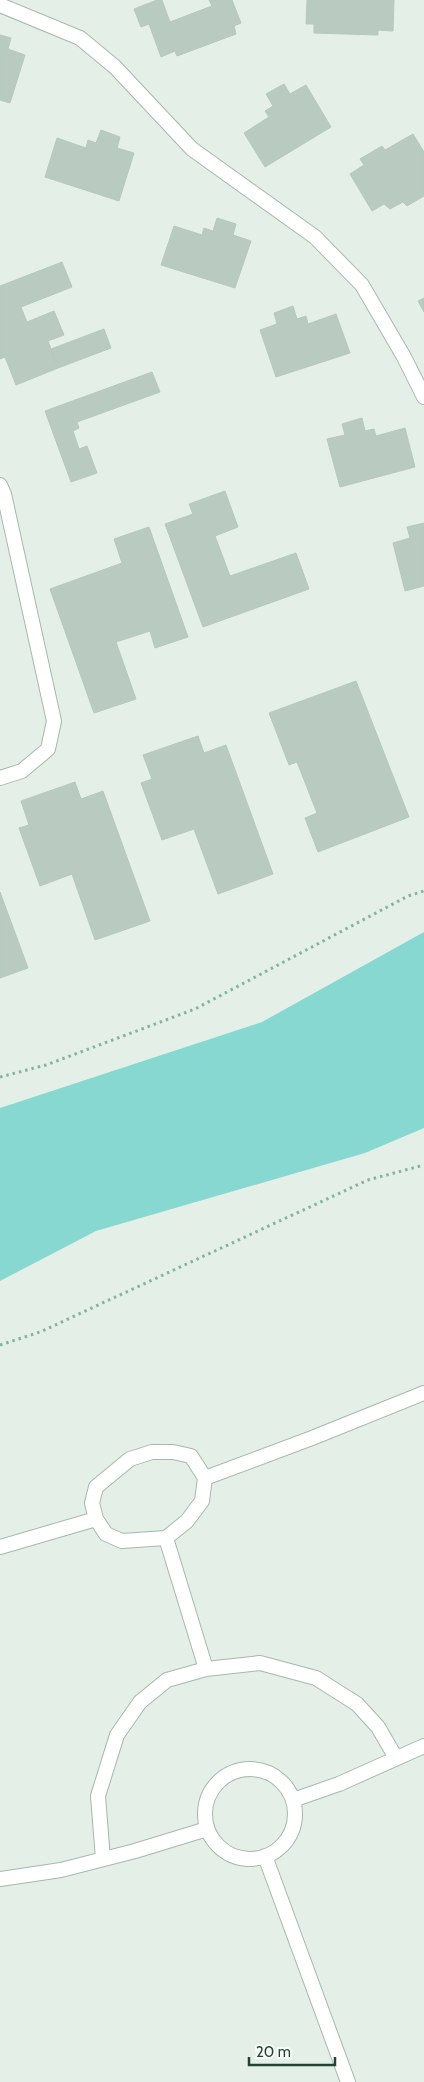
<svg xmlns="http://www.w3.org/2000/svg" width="424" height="2082" viewBox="0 0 424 2082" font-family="Cabin,sans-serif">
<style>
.water{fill:#88d8d2}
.building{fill:#b9cac0;stroke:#b6c9bd}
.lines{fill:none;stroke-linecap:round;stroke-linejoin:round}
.service-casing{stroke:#a6b8ae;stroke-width:16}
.path{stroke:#82b59a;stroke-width:3;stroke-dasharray:2.5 4;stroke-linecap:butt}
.service{stroke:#fff;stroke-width:14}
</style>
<rect width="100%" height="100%" fill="#e4efe8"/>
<path class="water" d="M424 932V1128L365 1153 96 1231 0 1281V1108L262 1022Z"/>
<path class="building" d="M157 0H162L170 22 212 6 209 0H232L241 23 234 26 236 34 177 56 175 51 161 57 149 24 141 27 134 9Z
M307 0H394L393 31 378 30V35L314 33V24H306Z
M0 35 11 38 8 49 25 55 10 103 0 100Z
M284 84 290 94 306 85 331 127 265 167 244 133 269 117 265 111 273 106 266 94Z
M101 130 120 137 117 148 134 153 119 201 45 177 57 138 86 148 88 140 96 143Z
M413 134 424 152V196L407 206 403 202 390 209 384 204 372 211 350 174 364 165 360 159 382 146 385 150Z
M217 218 236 224 233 235 251 241 235 288 161 265 174 226 202 235 204 228 213 231Z
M62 262 72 287 21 307 27 322 54 311 64 335 48 341 58 368 16 385 5 357 0 359V286Z
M424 298V312L418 301Z
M293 306 297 319 306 316 308 324 336 314 350 353 276 377 260 330 277 324 274 313Z
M104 329 111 348 58 368 51 349Z
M152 372 160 392 77 422 79 428 73 431 79 449 87 446 97 473 71 482 45 411Z
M362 418 365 431 374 429 376 436 405 428 415 467 340 487 327 439 345 435 342 424Z
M225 491 238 527 215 536 230 576 296 553 309 589 203 627 165 524 193 514 189 504Z
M424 523V586L405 591 393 543 410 538 407 527Z
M149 527 188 637 155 648 150 631 116 642 136 699 94 713 50 589 122 563 114 539Z
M356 681 409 817 318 852 305 818 317 813 297 762 289 765 269 713Z
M198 736 204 753 226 745 273 874 218 894 194 829 162 840 141 783 152 779 143 755Z
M75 782 81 799 103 791 150 921 95 940 72 874 40 886 19 828 29 825 21 801Z
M0 892 28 968 0 978Z"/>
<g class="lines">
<defs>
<path id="service" d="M0 5 80 38 115 67 192 149 315 237 362 285 404 357 424 397
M0 485 4 494 54 721 48 749 22 771 0 778
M152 1452H173L191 1456 205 1478 202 1501 187 1521 166 1538 122 1541 106 1534 96 1519 92 1503 96 1487 130 1459Z
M205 1478 312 1438 424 1393
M166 1538 206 1669
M0 1547 96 1519
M205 1814a45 45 0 1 1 90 0a45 45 0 1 1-90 0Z
M293 1800 339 1784 424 1746
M265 1856 348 2082
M103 1859 98 1796 117 1735 140 1702 167 1680 206 1669 260 1663 316 1678 357 1704 378 1727 396 1758
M0 1879 61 1870 135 1851 207 1829"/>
</defs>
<use href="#service" class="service-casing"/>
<path class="path" d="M0 1077 46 1065 195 1009 408 896 424 891
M0 1345 40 1332 368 1180 424 1165"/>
<use href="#service" class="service"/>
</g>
<path d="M249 2057v8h86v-8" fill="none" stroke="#224332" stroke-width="2.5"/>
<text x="256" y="2057" font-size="15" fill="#224332" stroke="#f6fbf7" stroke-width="4" paint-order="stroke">20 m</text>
</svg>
